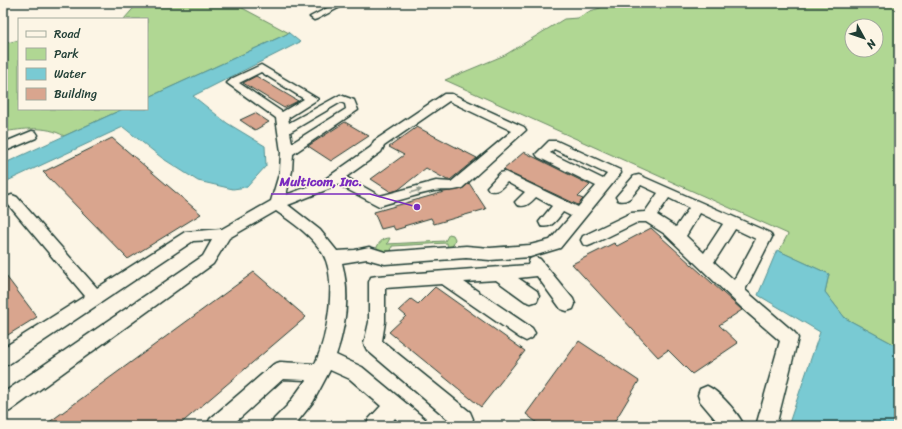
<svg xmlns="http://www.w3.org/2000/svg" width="902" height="429" viewBox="0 0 902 429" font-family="Sriracha,sans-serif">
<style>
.green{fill:#b0d793;stroke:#688a64;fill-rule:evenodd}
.water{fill:#79cad3;stroke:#559293}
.building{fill:#d9a58e;stroke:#1f3d34}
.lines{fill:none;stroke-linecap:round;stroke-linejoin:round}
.minor-casing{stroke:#1f3d34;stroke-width:3}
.minor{fill:#fcf5e5;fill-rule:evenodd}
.oneway{fill:#8e998c}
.leader{fill:none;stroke:#7b2cbf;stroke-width:1.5}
.callout-dot{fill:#7b2cbf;stroke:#fcf5e5;stroke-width:1.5}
.callout-label{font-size:13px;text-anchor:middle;font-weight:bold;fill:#7b2cbf;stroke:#fcf5e5;stroke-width:3.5;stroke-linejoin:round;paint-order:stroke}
</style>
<rect width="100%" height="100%" fill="#fcf5e5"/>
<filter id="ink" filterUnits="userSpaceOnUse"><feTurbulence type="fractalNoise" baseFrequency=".025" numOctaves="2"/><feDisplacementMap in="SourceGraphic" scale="8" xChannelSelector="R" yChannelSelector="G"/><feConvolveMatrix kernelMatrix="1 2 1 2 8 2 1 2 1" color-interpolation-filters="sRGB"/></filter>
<g filter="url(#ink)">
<path class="green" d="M138 3H233L289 33 147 98V19H124Z
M607 3H899V347L845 318 825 292 829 274 779 251 788 234 445 80 505 55 564 19 578 18 590 11 600 8ZM852 26H876V50H852Z
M19 40V109H123L64 136C46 125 23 129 3 132V44Z
M449 234 453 235 455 239 452 248 448 250 447 243 392 246 391 253 376 251C377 244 382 238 390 238L387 244 445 241Z"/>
<path class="water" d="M289 33 300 42 193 96 227 123 265 146 266 166 247 187 233 189 198 181 162 158 123 127 3 183V164L123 109H147V98Z
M777 250 829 274 825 292 845 318 899 347V426H788L820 332 758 295Z"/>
<path class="building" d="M256 76 298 101 284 108 243 83Z
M255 113 269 122 255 130 240 120Z
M345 122 369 136 331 161 308 146Z
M417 127 477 158 450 180H447L426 168 398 190 391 192 371 179 404 155 389 147Z
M112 138 201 214 128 259 43 172Z
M524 152 590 185 578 197 583 199 578 205 503 170Z
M469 183 486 209 434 224 431 218 404 226 405 227 395 230 393 226 381 229 374 212 444 192 462 189Z
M651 228 742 310 719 325 738 343 692 374 668 350 658 357 572 264 614 243 617 246Z
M3 272 37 317 3 338Z
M254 272 306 317 178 426H44Z
M435 287 525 351 481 407 389 332 406 316 399 310 411 299 418 304Z
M579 341 639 381 612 426H541L526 414Z"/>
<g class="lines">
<defs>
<path id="minor" d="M337 3H348L317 19 314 20 310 17Z
M261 65 318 99 288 118 289 123 340 95 354 100 358 110 293 154 292 171 286 195 321 182 371 147 374 141 444 94H452L524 127 526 130 462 188C450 192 444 189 434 191 415 195 397 201 379 206L337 184 331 188 288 205 320 230 337 251 355 250 369 247 385 252 466 246 490 248 530 245 550 240 571 216 563 212C557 219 552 229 541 226L539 222 552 206 536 197C530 203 526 208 517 205L515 202 525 192 507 182C501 188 498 193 489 190L487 187 500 173 505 172 578 207 596 186 538 157 536 154 549 141H557L620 170 621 173 560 248 530 257 490 260 466 258 385 264 367 259 342 263C350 293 346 326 336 355L362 367 425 419 428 426H403L395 418 389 426H366L369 419 381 406 350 379 330 370 313 402 294 426H271L274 419 288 405 306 380 283 379 231 426H207L210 419 274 364 280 362 315 364C327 338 338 280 323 254 313 236 293 223 276 211L229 238 213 264 10 411 3 413V393L203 256 212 240 193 241 9 364 3 366V348L85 296 7 203 5 200 7 197 12 195 17 197 97 288 185 232 222 229 271 201 280 171 281 152 276 118 227 83 233 78ZM261 72 304 99 282 112 239 83ZM449 101 512 131 451 182 436 181 380 196 346 177 381 152 384 146ZM341 102 345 104 346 109 292 143 290 132ZM554 149 607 174 603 179 550 153Z
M32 131 36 132 38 135 36 138 3 152V143Z
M639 175 770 233 772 237 745 290 795 333 798 338 776 426H756L780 341 742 308 665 234 646 222H638L593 244 588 246 583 244 581 240 583 236 631 213 645 212 658 193 641 185C634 193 629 204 618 200L616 197 634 176ZM669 198 689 208 676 227 657 215ZM700 213 723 224 704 253 686 236ZM735 229 756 239 734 280 714 262Z
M535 257 540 259 573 299 575 304 573 309 567 311 561 309 537 276 518 278 537 291 539 296 537 301 531 303 525 301 496 280 464 282 532 328 535 333 532 338 526 341 520 338 442 284 385 288V322L382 341 470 412 473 419 470 426H456L367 350 364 344 369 322V282L371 277 377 276 528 265 530 259Z
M707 386C719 391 739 414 744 426H721L700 401 698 395 700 389Z"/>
</defs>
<use href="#minor" class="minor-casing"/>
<use href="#minor" class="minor"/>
</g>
<defs><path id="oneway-solid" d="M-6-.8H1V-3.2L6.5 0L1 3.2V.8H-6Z"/></defs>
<use class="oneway" href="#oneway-solid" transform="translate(416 191) rotate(-16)"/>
</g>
<path class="leader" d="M417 207L370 194H271"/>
<circle class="callout-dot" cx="417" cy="207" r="4"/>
<g class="callout-label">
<text x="321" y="186">Multicom, Inc.</text>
</g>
<rect width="902" height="429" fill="none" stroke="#fcf5e5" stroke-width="16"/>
<rect x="8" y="8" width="886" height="413" fill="none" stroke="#1f3d34" stroke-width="1.5" filter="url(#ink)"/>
<rect x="18" y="18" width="130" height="92" fill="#fcf5e5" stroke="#a4ab9e"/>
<rect x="26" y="31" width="20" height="6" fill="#fcf5e5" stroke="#a4ab9e"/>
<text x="54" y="38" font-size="12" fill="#1f3d34">Road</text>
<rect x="26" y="48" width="20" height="12" fill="#b0d793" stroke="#a4ab9e"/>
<text x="54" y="58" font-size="12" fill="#1f3d34">Park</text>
<rect x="26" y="68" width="20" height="12" fill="#79cad3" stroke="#a4ab9e"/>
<text x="54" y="78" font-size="12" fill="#1f3d34">Water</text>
<rect x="26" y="88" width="20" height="12" fill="#d9a58e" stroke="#a4ab9e"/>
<text x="54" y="98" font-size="12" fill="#1f3d34">Building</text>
<g transform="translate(864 38) rotate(130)"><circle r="19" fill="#fcf5e5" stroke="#a4ab9e"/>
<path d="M0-3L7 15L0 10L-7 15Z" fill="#1f3d34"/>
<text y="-6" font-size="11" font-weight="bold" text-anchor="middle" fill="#1f3d34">N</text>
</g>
</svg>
